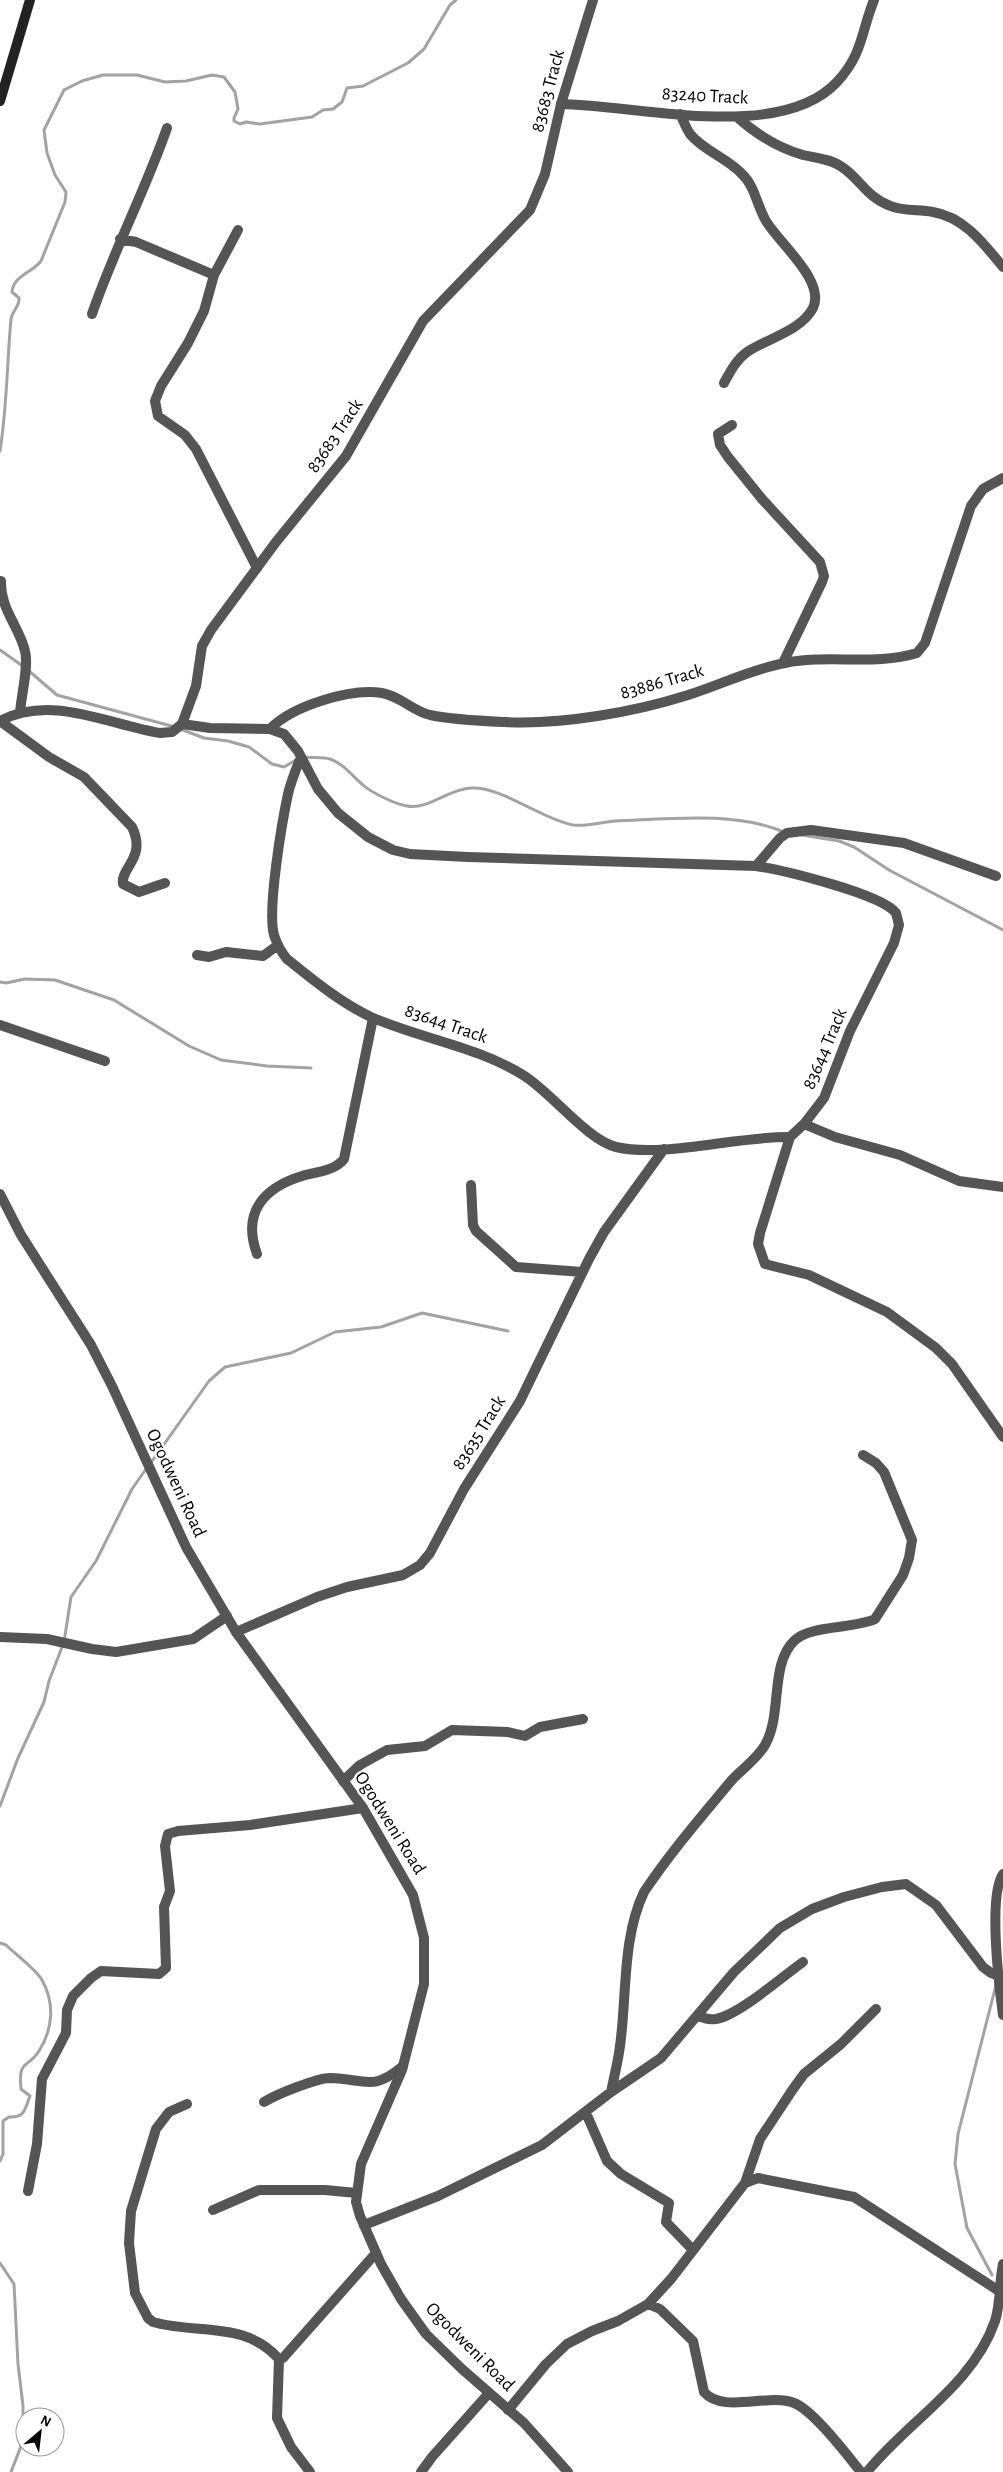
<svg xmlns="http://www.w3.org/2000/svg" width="1003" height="2472" viewBox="0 0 1003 2472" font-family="'Alegreya Sans',sans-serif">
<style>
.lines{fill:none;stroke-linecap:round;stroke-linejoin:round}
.stream{stroke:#a3a3a3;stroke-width:3}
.minor{stroke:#555;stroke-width:10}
.tertiary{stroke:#555;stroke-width:10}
.secondary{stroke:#222;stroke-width:10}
.labels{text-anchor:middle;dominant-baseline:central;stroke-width:4.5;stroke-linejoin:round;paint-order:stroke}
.street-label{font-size:19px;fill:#000;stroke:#fff}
</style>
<rect width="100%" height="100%" fill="#fff"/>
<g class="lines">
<path class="stream" d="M0 451C7 407 7 363 11 319 12 311 20 306 19 298L12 292C13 276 32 273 41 261L65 202 66 192 55 175 47 153 44 130 64 90 82 81 103 75H137L165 82 186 81 212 75 224 77 235 92 238 109 234 118V121L240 124 246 122 260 124 312 117 323 110 333 109 342 102 347 88 363 86 408 63 424 49 450 5 456 0
M0 650 24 667
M29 671 57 695 175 727
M180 729 204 738 228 741 249 747 272 764 284 767 296 760
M304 757C312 758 323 757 330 759 344 764 352 776 363 785 372 793 395 804 407 806 428 810 448 789 471 788 501 786 541 819 573 825 586 827 602 822 615 821 668 819 735 811 784 832
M802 835 839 841 854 847 889 870 1003 930
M0 982 6 983 25 979 55 980 114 1000 189 1046 221 1060 267 1066 311 1068
M150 1464 209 1381 225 1367 291 1353 335 1332 381 1327 422 1313 508 1331
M0 1806 18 1758 44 1702 49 1681 64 1642 71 1597 96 1561 132 1489 146 1469
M0 1943 6 1945C15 1954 37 1970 42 1980 55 2003 53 2029 39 2051 28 2069 18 2058 21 2089L30 2096C25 2109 25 2118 9 2117L3 2121V2154L0 2161
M0 2263 14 2284 18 2364 23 2406V2441L11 2472
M992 2275 967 2228 955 2164 958 2134 996 1985"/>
<path class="minor" d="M561 104C637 105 780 143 837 82 863 54 861 32 874 0
M680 114C683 120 686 128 690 134 704 151 727 158 742 174 755 186 757 206 766 221 779 243 826 281 813 308 801 331 766 339 747 352 736 360 730 372 724 383
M737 117C756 134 778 148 803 155 816 158 831 159 842 167 860 179 866 196 888 205 903 212 918 209 933 212 964 217 984 244 1003 267
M238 230 214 275 204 311 188 343 161 386 155 401 158 416 185 435 196 449 257 568
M120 239 136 242 214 275
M92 314C114 250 145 191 167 128
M732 425 718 434 720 445 728 457 762 499 820 562 824 576 822 582 783 663
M1 581C0 609 19 626 25 651 29 666 21 696 20 713
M0 721 49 757 84 777 132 827C147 858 120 868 123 884L139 892 165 883
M182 724 210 728 270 729 284 734 298 751 318 789 338 813 368 837 393 850 410 854 468 857 756 866C783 870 882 894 896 913L899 925 894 943 850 1031 824 1098 804 1124 790 1137C736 1136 665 1158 616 1147 587 1140 551 1092 523 1075 476 1046 421 1039 371 1017 341 1003 313 980 287 959 281 952 277 944 274 935 267 910 282 822 288 794 291 781 296 769 301 757
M270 729C292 706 350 688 382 693 400 696 413 711 430 715 454 720 481 721 505 722 561 725 635 712 688 695 720 685 752 669 785 663 828 654 875 666 917 653L925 643 971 506 983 489 1003 478
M756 866 780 838 787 833 811 830 904 843 996 876
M197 955 209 957 226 952 263 956 278 945
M0 1025 105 1061
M804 1124 835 1137 900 1155 959 1181 1003 1187
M790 1137 760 1233 758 1244 765 1264 809 1275 887 1312 936 1348 952 1364 1003 1437
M471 1185 473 1225 476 1231 516 1267 582 1272
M257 1254C242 1213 263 1188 302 1176 316 1172 335 1171 344 1159L373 1018
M236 1632 317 1597 347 1587 403 1575 420 1565 430 1553 464 1489 520 1401 589 1259 604 1232 664 1149
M0 1637 47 1639 92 1649 116 1652 193 1639 227 1616
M343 1781 360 1765 387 1750 425 1746 452 1730 508 1732 525 1736 540 1727 583 1719
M1003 1874C988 1896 999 1986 1003 2015
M698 2015C704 2019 709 2020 716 2019 739 2015 783 1976 803 1962
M611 2092C614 2077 618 2062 620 2046 627 1996 622 1938 644 1892 670 1853 701 1817 731 1781 742 1769 757 1759 765 1745 783 1714 769 1664 795 1640 811 1625 854 1629 875 1619L903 1575 909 1558 912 1540 884 1472 876 1463 863 1455
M264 2102C277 2094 317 2078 330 2078 366 2079 372 2092 403 2066
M187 2104 169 2112 156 2129 131 2211 129 2243 135 2293 148 2318 153 2322C198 2335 244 2320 279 2359L283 2358 376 2253
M586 2113 607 2161 621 2174 669 2203 666 2222 692 2249
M745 2183 760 2139 793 2089 804 2074 841 2044 876 2009
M28 2191 37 2144 42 2079 66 2033 67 2010 73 1996 91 1978 101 1971 159 1974 166 1968 164 1907 170 1891 165 1846 168 1834 178 1831 250 1825 363 1808
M213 2210 259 2190H325L357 2193
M364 2225 438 2196 542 2145 611 2092 661 2058 734 1972 780 1928 812 1909 844 1897 882 1887 906 1884 936 1905 983 1967 991 1973 1003 1978
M648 2304 660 2309 693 2341 704 2392C723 2414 768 2393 794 2403 813 2410 847 2455 861 2472
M279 2359 277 2418 291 2447 310 2472
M508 2410 546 2364 567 2344 592 2331 618 2321 648 2304 671 2279 745 2183 758 2178 854 2197 999 2291
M421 2472 432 2457 489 2393
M867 2472C908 2421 973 2385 995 2321 1001 2303 999 2282 1003 2264"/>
<path class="tertiary" d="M0 721C51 694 107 724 160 733L172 732 182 724 196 686 202 646 211 630 276 542 346 456 423 321 530 210 545 174 561 104 593 0
M0 1194 21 1235 91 1345 112 1386 186 1547 236 1632 363 1808 413 1895 424 1938V1984L402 2070 361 2164 356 2202 360 2216 381 2264 401 2299 426 2334 462 2369 524 2423 568 2472"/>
<path class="secondary" d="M0 101 30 0"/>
</g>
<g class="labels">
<g class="street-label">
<text transform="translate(548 91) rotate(-75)">83683 Track</text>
<text transform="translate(705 96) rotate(3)">83240 Track</text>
<text transform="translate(335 436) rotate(-56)">83683 Track</text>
<text transform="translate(662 682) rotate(-16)">83886 Track</text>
<text transform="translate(446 1024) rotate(19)">83644 Track</text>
<text transform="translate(825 1049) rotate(-67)">83644 Track</text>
<text transform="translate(479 1433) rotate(-58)">83635 Track</text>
<text transform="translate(176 1483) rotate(65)">Ogodweni Road</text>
<text transform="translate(390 1823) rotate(58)">Ogodweni Road</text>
<text transform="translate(470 2347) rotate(45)">Ogodweni Road</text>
</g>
</g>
<g transform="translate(40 2432) rotate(28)"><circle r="24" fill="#ffffff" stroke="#999999"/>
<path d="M0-4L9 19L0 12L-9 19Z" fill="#000000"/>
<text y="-8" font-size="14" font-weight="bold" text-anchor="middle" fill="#000000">N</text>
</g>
</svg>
